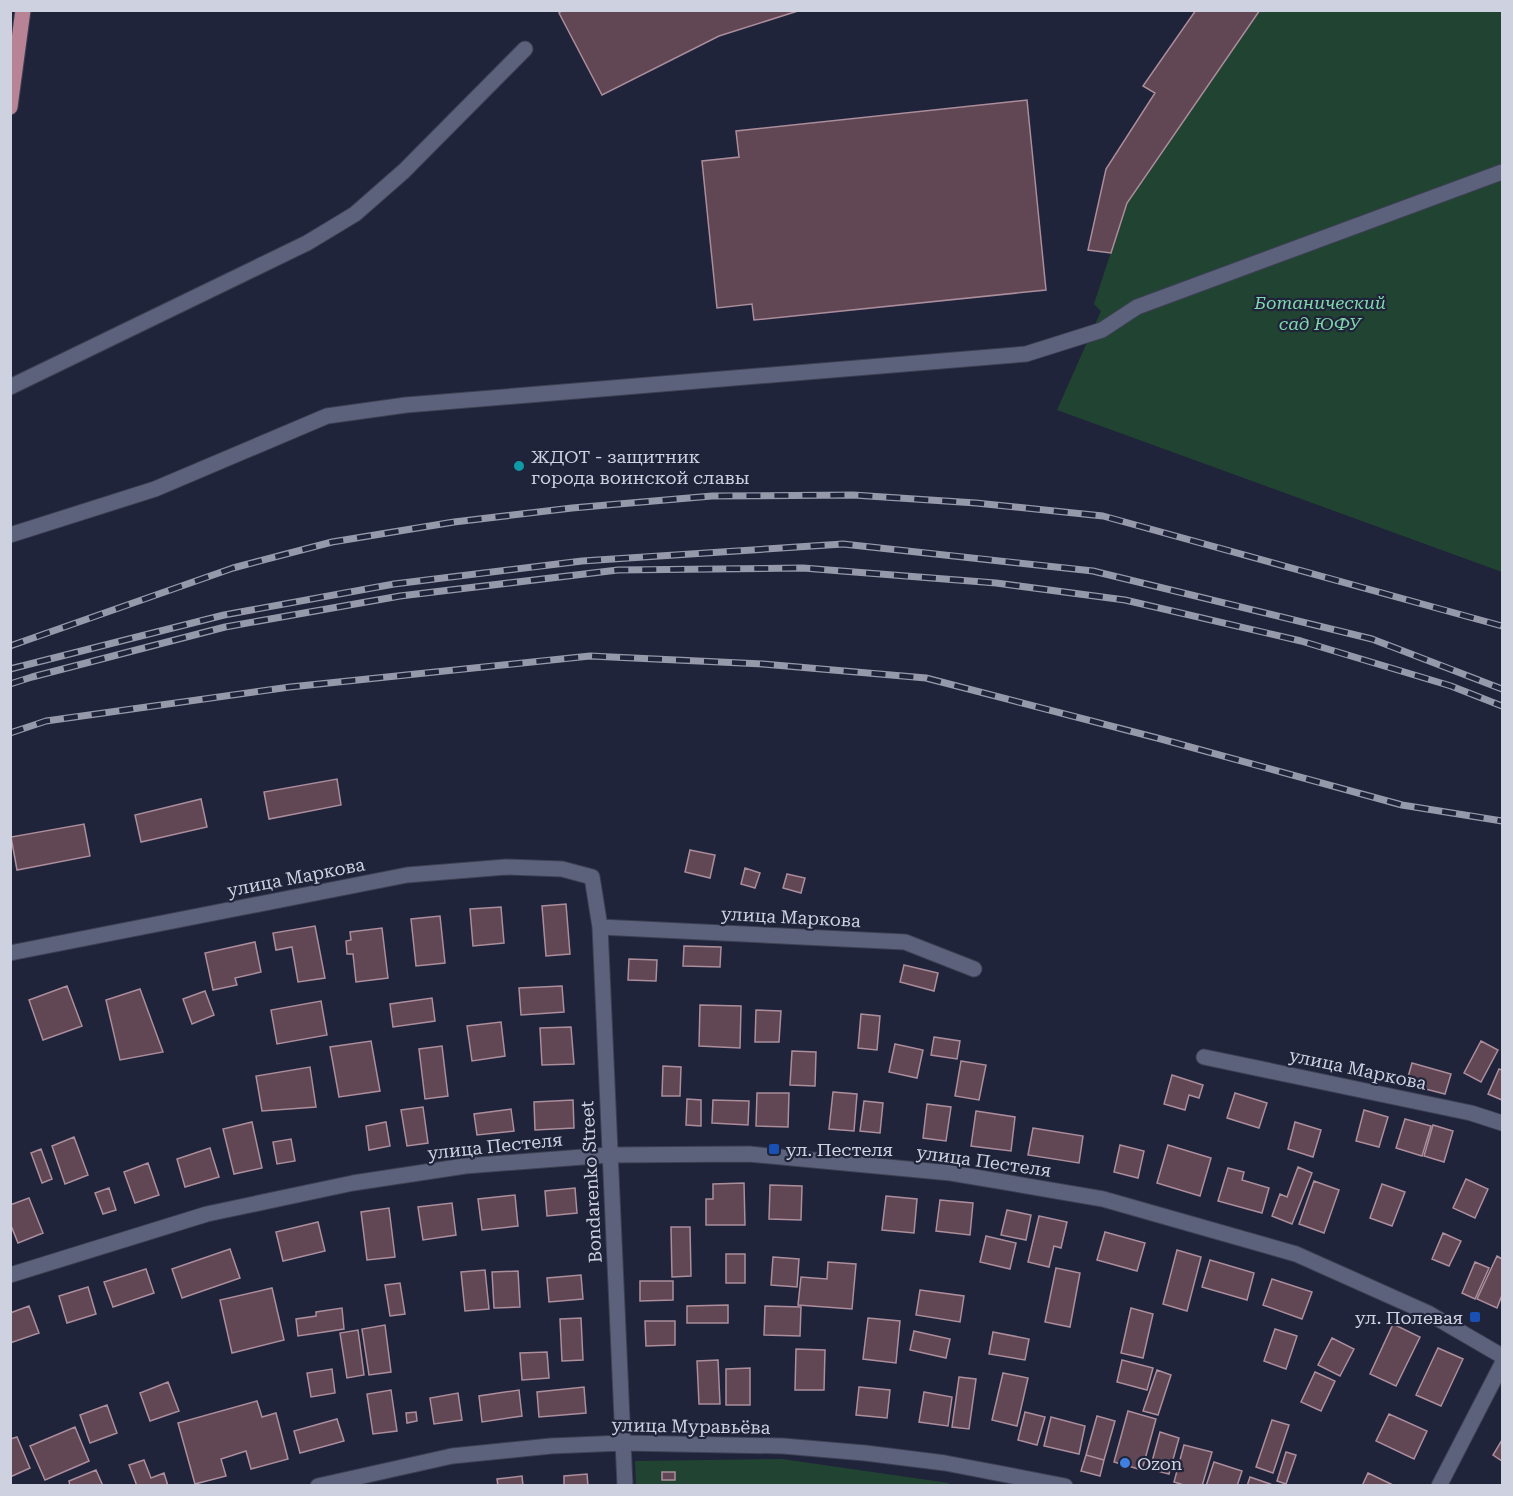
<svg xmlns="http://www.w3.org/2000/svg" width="1513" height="1496" viewBox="0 0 1513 1496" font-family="'Roboto Serif',serif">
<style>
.green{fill:#214432}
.building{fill:#614654;stroke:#ab8d9c;stroke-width:1.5}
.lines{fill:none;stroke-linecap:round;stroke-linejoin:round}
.minor-casing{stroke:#3d4053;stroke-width:17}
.major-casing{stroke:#3d4053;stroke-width:17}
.minor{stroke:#5d627c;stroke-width:15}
.major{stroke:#b78395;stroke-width:15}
.rail-casing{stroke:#9599aa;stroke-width:7}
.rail{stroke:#20243a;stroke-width:4.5;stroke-dasharray:14;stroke-linecap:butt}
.culture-dot{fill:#0f9aa8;stroke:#20243a;stroke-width:2}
.transit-dot{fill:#1a4fb4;stroke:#20243a;stroke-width:2}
.shop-dot{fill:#3f7fe0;stroke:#20243a;stroke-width:2}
.labels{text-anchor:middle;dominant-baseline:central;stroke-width:4.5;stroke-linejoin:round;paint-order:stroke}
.park-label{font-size:18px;font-style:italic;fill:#7fd6a9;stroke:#20243a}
.poi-label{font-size:18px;fill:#cdd1e0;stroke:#20243a;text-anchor:start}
.street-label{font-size:18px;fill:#cdd1e0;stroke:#20243a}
</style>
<rect width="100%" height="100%" fill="#20243a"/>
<path class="green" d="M1260 11H1502V572L1057 410 1101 311 1094 304 1127 203Z
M782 1459 949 1483 948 1486 636 1485 635 1461Z"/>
<path class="building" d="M563 10H801L719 36 602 95 559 13Z
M1196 10H1260L1127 203 1111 253 1088 250 1106 169 1155 93 1143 86Z
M1027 100 1046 290 754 320 752 304 717 308 702 161 739 157 736 131Z
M337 779 341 805 269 819 264 792Z
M201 799 207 827 141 842 135 815Z
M84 824 90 856 17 870 11 837Z
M690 850 715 855 710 878 685 872Z
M745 868 760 873 755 888 741 884Z
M787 874 805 878 801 893 783 888Z
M566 904 570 954 546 956 542 906Z
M501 907 504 943 473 946 470 909Z
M440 916 445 963 416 966 411 919Z
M315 926 325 978 298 982 292 947 276 950 273 933Z
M382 928 388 978 356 982 353 954H347L346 941 351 940 350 932Z
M255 942 261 972 235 978 237 985 213 990 205 953Z
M684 946 721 947 720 967 683 966Z
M629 959 657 960 656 981 628 980Z
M904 965 938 973 934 991 900 982Z
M67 986 82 1026 43 1040 29 1000Z
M562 986 564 1012 521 1015 519 988Z
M140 989 163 1052 120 1060 106 1000Z
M205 991 214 1015 192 1024 183 999Z
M432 998 435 1021 393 1027 390 1004Z
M321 1001 327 1035 277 1044 271 1010Z
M700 1005 741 1006 740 1048 699 1046Z
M756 1010 781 1011 779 1042H755Z
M861 1014 880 1016 877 1050 858 1048Z
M501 1022 505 1056 472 1061 467 1026Z
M571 1027 574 1064 542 1065 540 1028Z
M934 1037 960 1041 957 1059 931 1055Z
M371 1041 380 1091 339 1097 330 1047Z
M1481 1041 1498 1050 1481 1082 1464 1073Z
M895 1044 923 1050 917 1078 889 1072Z
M442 1046 448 1096 425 1099 419 1049Z
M792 1051 816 1052 815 1086 790 1085Z
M961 1061 986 1065 979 1100 955 1096Z
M1412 1063 1451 1074 1445 1094 1406 1084Z
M663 1066 681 1067 680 1096H662Z
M310 1067 316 1107 262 1111 256 1076Z
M1499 1069 1502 1070V1100L1488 1094Z
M1172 1075 1203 1085 1199 1098 1189 1095 1185 1110 1164 1104Z
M833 1092 857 1094 854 1131 829 1129Z
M757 1093H789L788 1127 756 1126Z
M1235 1093 1267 1103 1259 1128 1227 1118Z
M687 1099 701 1100V1126L686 1125Z
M573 1100 574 1128 535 1130 534 1102Z
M713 1100 749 1101 748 1125 712 1123Z
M864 1101 883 1103 880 1133 860 1131Z
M927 1104 951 1107 946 1141 923 1138Z
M423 1107 428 1143 407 1146 401 1110Z
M511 1109 514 1131 477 1135 474 1114Z
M1364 1110 1388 1117 1379 1147 1356 1141Z
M976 1111 1015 1117 1011 1151 971 1146Z
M1405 1119 1431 1126 1422 1156 1396 1148Z
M252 1122 262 1168 234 1174 223 1129Z
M386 1122 390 1146 369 1150 366 1126Z
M1295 1122 1321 1130 1313 1157 1288 1149Z
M1433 1125 1453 1131 1444 1162 1424 1156Z
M1033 1128 1083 1136 1079 1163 1028 1155Z
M74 1137 88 1175 65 1184 52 1146Z
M291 1139 295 1161 277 1164 273 1142Z
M1120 1145 1144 1151 1138 1178 1114 1172Z
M1168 1145 1211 1158 1200 1196 1157 1183Z
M210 1148 219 1177 185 1187 177 1159Z
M41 1149 52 1179 42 1183 31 1153Z
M148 1163 159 1195 135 1203 124 1172Z
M1298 1167 1312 1173 1292 1224 1272 1216 1280 1194 1287 1197Z
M1228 1168 1244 1172 1242 1180 1269 1188 1262 1213 1218 1201Z
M1466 1179 1488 1189 1475 1218 1453 1208Z
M1314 1181 1339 1190 1324 1233 1299 1224Z
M744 1183 745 1225H706V1199H713V1184Z
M1382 1184 1405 1192 1392 1226 1370 1218Z
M770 1185 802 1186 801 1220 769 1219Z
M109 1188 116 1210 103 1214 95 1193Z
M575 1188 577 1213 547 1216 545 1191Z
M515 1195 518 1226 482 1230 478 1199Z
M886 1196 917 1199 914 1233 882 1230Z
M29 1198 43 1233 18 1243 10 1223V1205Z
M940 1200 973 1203 970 1235 936 1231Z
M452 1203 456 1235 423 1240 418 1207Z
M389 1208 395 1257 367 1260 361 1212Z
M1007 1210 1031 1215 1026 1240 1001 1235Z
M1039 1216 1067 1222 1061 1248 1054 1246 1049 1267 1028 1262Z
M318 1222 325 1251 283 1261 276 1232Z
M671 1227H690L691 1276 672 1277Z
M1105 1232 1145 1243 1137 1271 1097 1260Z
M1443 1233 1461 1241 1449 1266 1432 1259Z
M986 1236 1016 1243 1010 1269 980 1262Z
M230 1249 240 1278 182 1298 172 1269Z
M1177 1250 1201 1257 1187 1311 1163 1304Z
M726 1254H745V1283H726Z
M1497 1256 1502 1259V1295L1497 1308 1477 1299Z
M773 1257 799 1259 797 1287 771 1285Z
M1210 1260 1254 1273 1247 1300 1202 1287Z
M828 1262 856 1264 852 1309 798 1305 801 1277 827 1279Z
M1475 1262 1489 1268 1475 1299 1462 1293Z
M1056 1268 1080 1273 1070 1327 1045 1322Z
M146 1269 154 1293 113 1307 104 1282Z
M485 1270 489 1309 465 1311 461 1272Z
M518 1271 520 1307 494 1308 492 1272Z
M581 1275 583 1299 549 1302 547 1278Z
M1272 1279 1312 1292 1302 1319 1263 1305Z
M640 1281H673V1300L640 1301Z
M400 1283 405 1314 390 1316 385 1285Z
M88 1287 96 1314 67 1323 59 1296Z
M272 1288 284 1340 232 1353 220 1300Z
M920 1290 964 1296 960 1322 916 1315Z
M728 1305V1323H687V1306Z
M29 1306 39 1333 10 1343V1313Z
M765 1306 801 1307 800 1336 764 1335Z
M342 1308 344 1329 298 1336 296 1319 316 1316V1312Z
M1131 1308 1153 1314 1143 1358 1121 1353Z
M581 1318 583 1360 562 1361 560 1319Z
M868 1318 900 1321 896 1363 863 1359Z
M645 1321H675V1345L646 1346Z
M1393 1324 1420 1337 1396 1386 1370 1374Z
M385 1325 391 1372 369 1375 362 1329Z
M1275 1329 1297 1336 1286 1369 1264 1361Z
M358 1330 364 1375 347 1378 340 1333Z
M914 1331 950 1339 946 1358 910 1350Z
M993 1332 1029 1339 1025 1360 989 1354Z
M1332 1338 1354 1349 1340 1376 1318 1365Z
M1438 1348 1463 1359 1441 1406 1416 1395Z
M796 1349 825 1350 824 1390H795Z
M547 1352 549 1378 522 1380 520 1353Z
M718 1360 720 1404H699L697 1361Z
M1122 1360 1153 1368 1147 1390 1117 1382Z
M750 1368V1405H726V1369Z
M332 1369 335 1393 311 1397 307 1373Z
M1157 1370 1171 1375 1158 1415 1143 1411Z
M1315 1372 1335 1381 1321 1411 1301 1402Z
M1003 1373 1028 1378 1017 1426 992 1420Z
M959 1377 976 1379 969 1429 952 1427Z
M168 1382 179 1411 150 1421 140 1393Z
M584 1387 586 1413 539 1417 537 1392Z
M859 1387 890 1390 887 1418 856 1415Z
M391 1390 397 1431 373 1434 367 1394Z
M519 1390 522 1416 482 1422 479 1396Z
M924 1392 952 1397 948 1426 919 1422Z
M458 1393 462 1420 434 1424 430 1398Z
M257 1401 262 1417 276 1413 288 1459 251 1469 246 1451 221 1459 226 1476 195 1484 178 1423Z
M107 1405 117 1433 90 1443 80 1415Z
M1128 1411 1156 1419 1142 1470 1114 1462Z
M416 1412 417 1421 407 1423 406 1413Z
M1025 1412 1045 1417 1037 1445 1018 1440Z
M1389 1414 1427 1431 1414 1459 1376 1441Z
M1097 1416 1115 1421 1104 1460 1086 1455Z
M1051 1417 1085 1426 1079 1454 1044 1446Z
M337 1419 344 1441 300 1453 294 1431Z
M1272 1420 1289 1425 1273 1473 1256 1467Z
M75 1427 89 1461 45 1480 30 1446Z
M1160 1432 1179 1438 1169 1474 1150 1469Z
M17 1437 30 1468 10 1477V1439Z
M1502 1440V1461L1493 1455Z
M1184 1445 1212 1452 1202 1486H1187L1174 1482Z
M1286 1452 1296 1455 1286 1484 1277 1481Z
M1086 1455 1104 1460 1100 1476 1081 1471Z
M144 1460 151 1478 164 1473 168 1486H137L129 1465Z
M1214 1462 1242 1471 1237 1486H1206Z
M96 1470 103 1486H70L69 1481Z
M662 1472H675V1480H662Z
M1368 1473 1395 1486H1362Z
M587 1474 588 1486H564V1476Z
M522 1476 523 1486H498L497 1479Z
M1250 1477 1273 1485V1486H1247Z"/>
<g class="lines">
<defs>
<path id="minor" d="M10 387 307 243 355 214 404 171 525 49
M10 535 155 489 327 416 406 405 1026 354 1102 330 1137 307 1502 172
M600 927 905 942 974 969
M10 953 407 875 506 867 562 869 592 877 600 927 625 1486
M1204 1057 1471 1113 1502 1123
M10 1275 207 1214 353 1183 465 1166 609 1155 749 1154 951 1173 1103 1199 1296 1254 1428 1313 1502 1356
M318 1486 452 1456 551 1446 623 1443 783 1446 865 1453 945 1463 1065 1486
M1439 1486 1502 1364"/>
<path id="major" d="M10 107 23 10"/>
</defs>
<use href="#minor" class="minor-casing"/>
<use href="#major" class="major-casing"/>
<use href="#minor" class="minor"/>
<use href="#major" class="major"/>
<defs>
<path id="rail" d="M10 646 233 568 332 542 454 522 572 508 712 496 853 495 976 503 1103 516 1502 626
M10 669 224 615 394 584 582 561 843 544 1093 571 1372 639 1502 689
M10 684 32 677 225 627 400 596 618 570 803 568 996 583 1125 600 1301 641 1451 686 1502 706
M10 733 46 721 290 687 590 656 763 664 926 678 1161 739 1402 805 1502 821"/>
</defs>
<use href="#rail" class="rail-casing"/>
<use href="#rail" class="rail"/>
</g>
<circle class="culture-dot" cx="519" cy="466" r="6"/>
<g class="transit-dot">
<rect x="768" y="1143" width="12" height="12" rx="3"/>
<rect x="1469" y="1311" width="12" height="12" rx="3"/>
</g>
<circle class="shop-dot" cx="1125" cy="1463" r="6"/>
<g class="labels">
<g class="park-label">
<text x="1320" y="302">Ботанический<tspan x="1320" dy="21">сад ЮФУ</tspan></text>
</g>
<g class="poi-label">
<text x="531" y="456">ЖДОТ - защитник<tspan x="531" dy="21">города воинской славы</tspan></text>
<text x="786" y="1149">ул. Пестеля</text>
<text x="1463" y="1317" text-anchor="end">ул. Полевая</text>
<text x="1137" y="1463">Ozon</text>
</g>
<g class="street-label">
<text transform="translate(296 877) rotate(-11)">улица Маркова</text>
<text transform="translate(791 917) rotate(3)">улица Маркова</text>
<text transform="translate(1358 1069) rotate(12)">улица Маркова</text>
<text transform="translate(495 1146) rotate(-6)">улица Пестеля</text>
<text transform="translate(984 1161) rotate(8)">улица Пестеля</text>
<text transform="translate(591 1182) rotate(-93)">Bondarenko Street</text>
<text transform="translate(691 1426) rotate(1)">улица Муравьёва</text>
</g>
</g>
<rect width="1513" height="1496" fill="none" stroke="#cdd1e0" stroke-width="24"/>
</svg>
